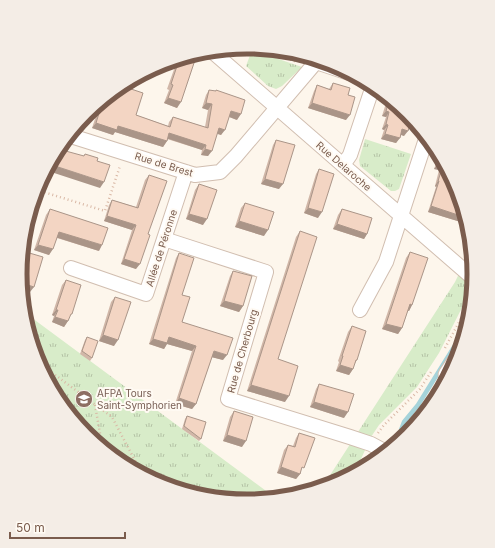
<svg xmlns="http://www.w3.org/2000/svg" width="495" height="548" viewBox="0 0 495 548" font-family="Inter,sans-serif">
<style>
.grass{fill:url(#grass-tufts)}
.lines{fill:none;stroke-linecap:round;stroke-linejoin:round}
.stream{stroke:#a5d3da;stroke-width:4.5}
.street-casing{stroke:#d1beb0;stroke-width:16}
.secondary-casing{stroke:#d6c0b0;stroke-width:21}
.path{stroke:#d9b8a5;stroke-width:2.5;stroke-dasharray:1 3;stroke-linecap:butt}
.street{stroke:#fff;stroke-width:14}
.secondary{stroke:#fff;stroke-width:19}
.wall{fill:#d1b7a8}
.shaded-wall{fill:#aa9588}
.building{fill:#f3d5c3;stroke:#aa9588}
.labels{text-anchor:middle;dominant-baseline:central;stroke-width:4;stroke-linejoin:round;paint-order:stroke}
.street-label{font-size:10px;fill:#7a5c4d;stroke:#fffaf3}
.education-label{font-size:10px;fill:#785e54;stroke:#fffaf3;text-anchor:start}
.rim{fill:none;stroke:#7a5c4d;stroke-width:5}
</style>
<defs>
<pattern id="grass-tufts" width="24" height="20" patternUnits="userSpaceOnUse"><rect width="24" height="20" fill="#d8ecc9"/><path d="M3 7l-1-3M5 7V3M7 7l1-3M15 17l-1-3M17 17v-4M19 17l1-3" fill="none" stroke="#b4c2a5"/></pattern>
</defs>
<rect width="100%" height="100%" fill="#fdf6ec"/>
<path class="grass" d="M252 50 302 67 282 86 276 89 268 86 246 66Z
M365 139 411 154 399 189 395 191H391L360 166 359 160Z
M470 251 475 274 473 286 439 353 417 387 379 425 371 437 356 470 334 484 323 486 455 282Z
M28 315 273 496 247 501 160 484 86 435 37 361Z"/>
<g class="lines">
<path class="stream" d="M401 430 404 422 418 405 464 331"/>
<defs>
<path id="street" d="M214 53 474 279
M316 62 349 73
M71 136 195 175 220 172 236 156 316 62V60
M343 165 350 155 372 89
M164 239 266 272 228 399 350 437 371 444 384 451
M71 268 146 294 186 172
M360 310 386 262 426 139"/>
<path id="secondary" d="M448 375 458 360"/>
</defs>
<use href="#street" class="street-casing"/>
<use href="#secondary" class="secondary-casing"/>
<path class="path" d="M260 49 297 62
M37 190 105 211 120 166
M445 348 469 304
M39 363 112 417 141 472
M95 405 102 445
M378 433 384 425 420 389 431 372
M361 467 365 456"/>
<use href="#street" class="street"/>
<use href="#secondary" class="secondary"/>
</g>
<path class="wall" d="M195 57 177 108 164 103 169 90 167 89 177 61Z
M333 83 348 95 346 120 308 108 314 91 317 85 329 89Z
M125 87 136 115 168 126 169 122 173 117 205 127 208 110 202 108 206 95 209 90 237 120 229 117 221 135 217 134 208 156 201 155 202 150 167 139V141L163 147 115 132 113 135 92 128 96 116 93 115 95 107Z
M389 100 409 113 404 136 401 135 396 143 381 139 384 130 382 129 386 117 382 116 386 103Z
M276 140 279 189 261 184 273 145Z
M438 158 453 180 451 186 458 189 465 222 464 223 428 212 436 187 435 186 439 170 434 169Z
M319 169 318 218 304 213 316 174Z
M149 175 136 269 121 264 132 230 104 221 109 205 112 200 136 207 145 180Z
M199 184 203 225 186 219 195 190Z
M245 203 264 236 235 227 241 208Z
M50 209 99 251 57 238 49 255 34 250 46 215Z
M342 209 367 234 364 239 333 229 338 215Z
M300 231 278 359 285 402 247 391 296 237Z
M410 252 412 305 409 311 408 310 402 328 398 334 382 329 406 258Z
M179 253 182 295V322L223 360 212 357 196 404 192 409 175 404 192 351 167 344 164 349 149 344 176 258Z
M233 271 243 306 239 312 220 306 230 276Z
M66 280 69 319 64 327 52 322 54 316 52 315 62 285Z
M115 297 114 346 99 341 111 302Z
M352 326 357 360 354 365 353 369 349 375 336 371 339 362 338 361 348 332Z
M87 337 92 358 90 361 80 354 85 340Z
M319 384 344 418 310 407 316 389Z
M234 411 242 447 223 441 230 417Z
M187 416 201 439 199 441 182 429 185 419Z
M299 433 301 473 296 479 277 473 284 450 288 445 293 446 296 438Z"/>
<path class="shaded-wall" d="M168 98 181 102 177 108 164 103Z
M206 103 212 104 208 110 202 108Z
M312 103 350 115 346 120 308 108Z
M96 110H100L96 116 93 115Z
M231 111 241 114 237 120 227 116Z
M386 111 389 112 386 117 382 116Z
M96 123 118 126 167 141 163 147 115 132 113 135 92 128Z
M386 124 388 125 384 130 382 129Z
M219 128 225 130 221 135 216 133Z
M402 129 408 131 404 136 399 134Z
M169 133 206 145 202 150 166 138Z
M385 134 400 138 396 143 381 139Z
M205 149 212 151 208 156 201 155Z
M438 164 443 165 439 170 434 169Z
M52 165 104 182 100 188 48 171Z
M265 179 283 184 279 189 261 184Z
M438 181H439L436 187 435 186Z
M431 206 464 217 465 222 464 223 428 212Z
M308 208 322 212 318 218 304 213Z
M189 214 207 219 203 225 186 219Z
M107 216 136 225 132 230 104 221Z
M239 221 268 230 264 236 235 227Z
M337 224 367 234 364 239 333 229Z
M59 232 102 245 99 251 55 237Z
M38 245 53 249 49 255 34 250Z
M124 259 140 264 136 269 121 264Z
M22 283 34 287 30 292 23 290Z
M224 301 243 306 239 312 220 306Z
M410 304 412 305 409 311 406 310Z
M56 310H58L54 316 52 315Z
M55 317 68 321 64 327 52 322Z
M386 324 402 328 398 334 382 329Z
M103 335 118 340 114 346 99 341Z
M169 337 196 346 192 351 167 344 164 349 149 344 153 339Z
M214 351 227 355 223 360 211 357Z
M340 365 353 369 349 375 336 371Z
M251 385 289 396 285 402 247 391Z
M179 398 196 404 192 409 175 404Z
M314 402 348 412 344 418 310 407Z
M227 435 246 441 242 447 223 441Z
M281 467 300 474 296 479 277 473Z"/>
<path class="building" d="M195 57H196L181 102 168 98 173 85 171 84 179 60Z
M333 83 350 88 348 95 355 97 350 115 312 103 317 85 331 90Z
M125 87 143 93 136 115 170 127 173 117 208 128 212 104 206 103 209 90 216 91V90L245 100 241 114 231 111 225 130 219 128 212 151 205 149 206 145 169 133 167 141 118 126 117 130 96 123 100 110H96L98 106Z
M389 100 409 113 412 118 408 131 402 129 400 138 385 134 388 125 386 124 389 112 386 111Z
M276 140 295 145 283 184 265 179Z
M62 150 84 156 85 154 98 158 97 161 110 165 104 182 52 165Z
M439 160 453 180 451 186 458 189 464 217 431 206 439 181H438L443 165 438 164Z
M319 169 334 174 322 212 308 208Z
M149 175 167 181 148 234 150 235 140 264 124 259 136 225 107 216 112 200 138 208Z
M199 184 217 190 207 219 189 214Z
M245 203 274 212 268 230 239 221Z
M50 209 108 228 102 245 59 232 53 249 38 245Z
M342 209 372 218 367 234 337 224Z
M300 231 317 237 278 359 298 366 289 396 251 385Z
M26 252 43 257 34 287 22 283 20 274 22 262Z
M410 252 428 258 412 305 410 304 402 328 386 324Z
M179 253 194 258 182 295 190 297 182 322 233 338 227 355 214 351 196 404 179 398 196 346 169 337 167 343 153 339Z
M233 271 252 276 243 306 224 301Z
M66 280 81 285 72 314H71L68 321 55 317 58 310H56Z
M115 297 131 302 118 340 103 335Z
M352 326 366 331 357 360H356L353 369 340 365 343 356H342Z
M87 337 98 341 92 358 82 351Z
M319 384 354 394 348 412 314 402Z
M234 411 253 417 246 441 227 435Z
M187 416 206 422 201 439 184 426Z
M299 433 315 438 304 468 302 467 300 474 281 467 288 445 295 447Z"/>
<defs>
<symbol id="university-disc" viewBox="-11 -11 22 22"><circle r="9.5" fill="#8d6e63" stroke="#fffaf3"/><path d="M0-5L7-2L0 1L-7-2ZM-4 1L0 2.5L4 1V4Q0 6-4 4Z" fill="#fff"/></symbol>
</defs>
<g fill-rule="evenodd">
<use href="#university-disc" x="74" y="389" width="20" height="20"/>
</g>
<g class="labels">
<g class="street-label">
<text transform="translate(164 164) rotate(17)">Rue de Brest</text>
<text transform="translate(344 166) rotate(41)">Rue Delaroche</text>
<text transform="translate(161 248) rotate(-72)">Allée de Péronne</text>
<text transform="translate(242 351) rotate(-74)">Rue de Cherbourg</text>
</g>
<g class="education-label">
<text x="97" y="393">AFPA Tours<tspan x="97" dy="12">Saint-Symphorien</tspan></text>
</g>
</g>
<path d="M0 0H495V548H0ZM27 274a220 220 0 1 1 440 0a220 220 0 1 1-440 0Z" fill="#f4ede6" fill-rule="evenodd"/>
<path class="rim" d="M27 274a220 220 0 1 1 440 0a220 220 0 1 1-440 0Z"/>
<path d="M10 532v6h115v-6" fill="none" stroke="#7a5c4d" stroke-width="2"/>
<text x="16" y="532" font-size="12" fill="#7a5c4d" stroke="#fffaf3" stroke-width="3" paint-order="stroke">50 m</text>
</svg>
